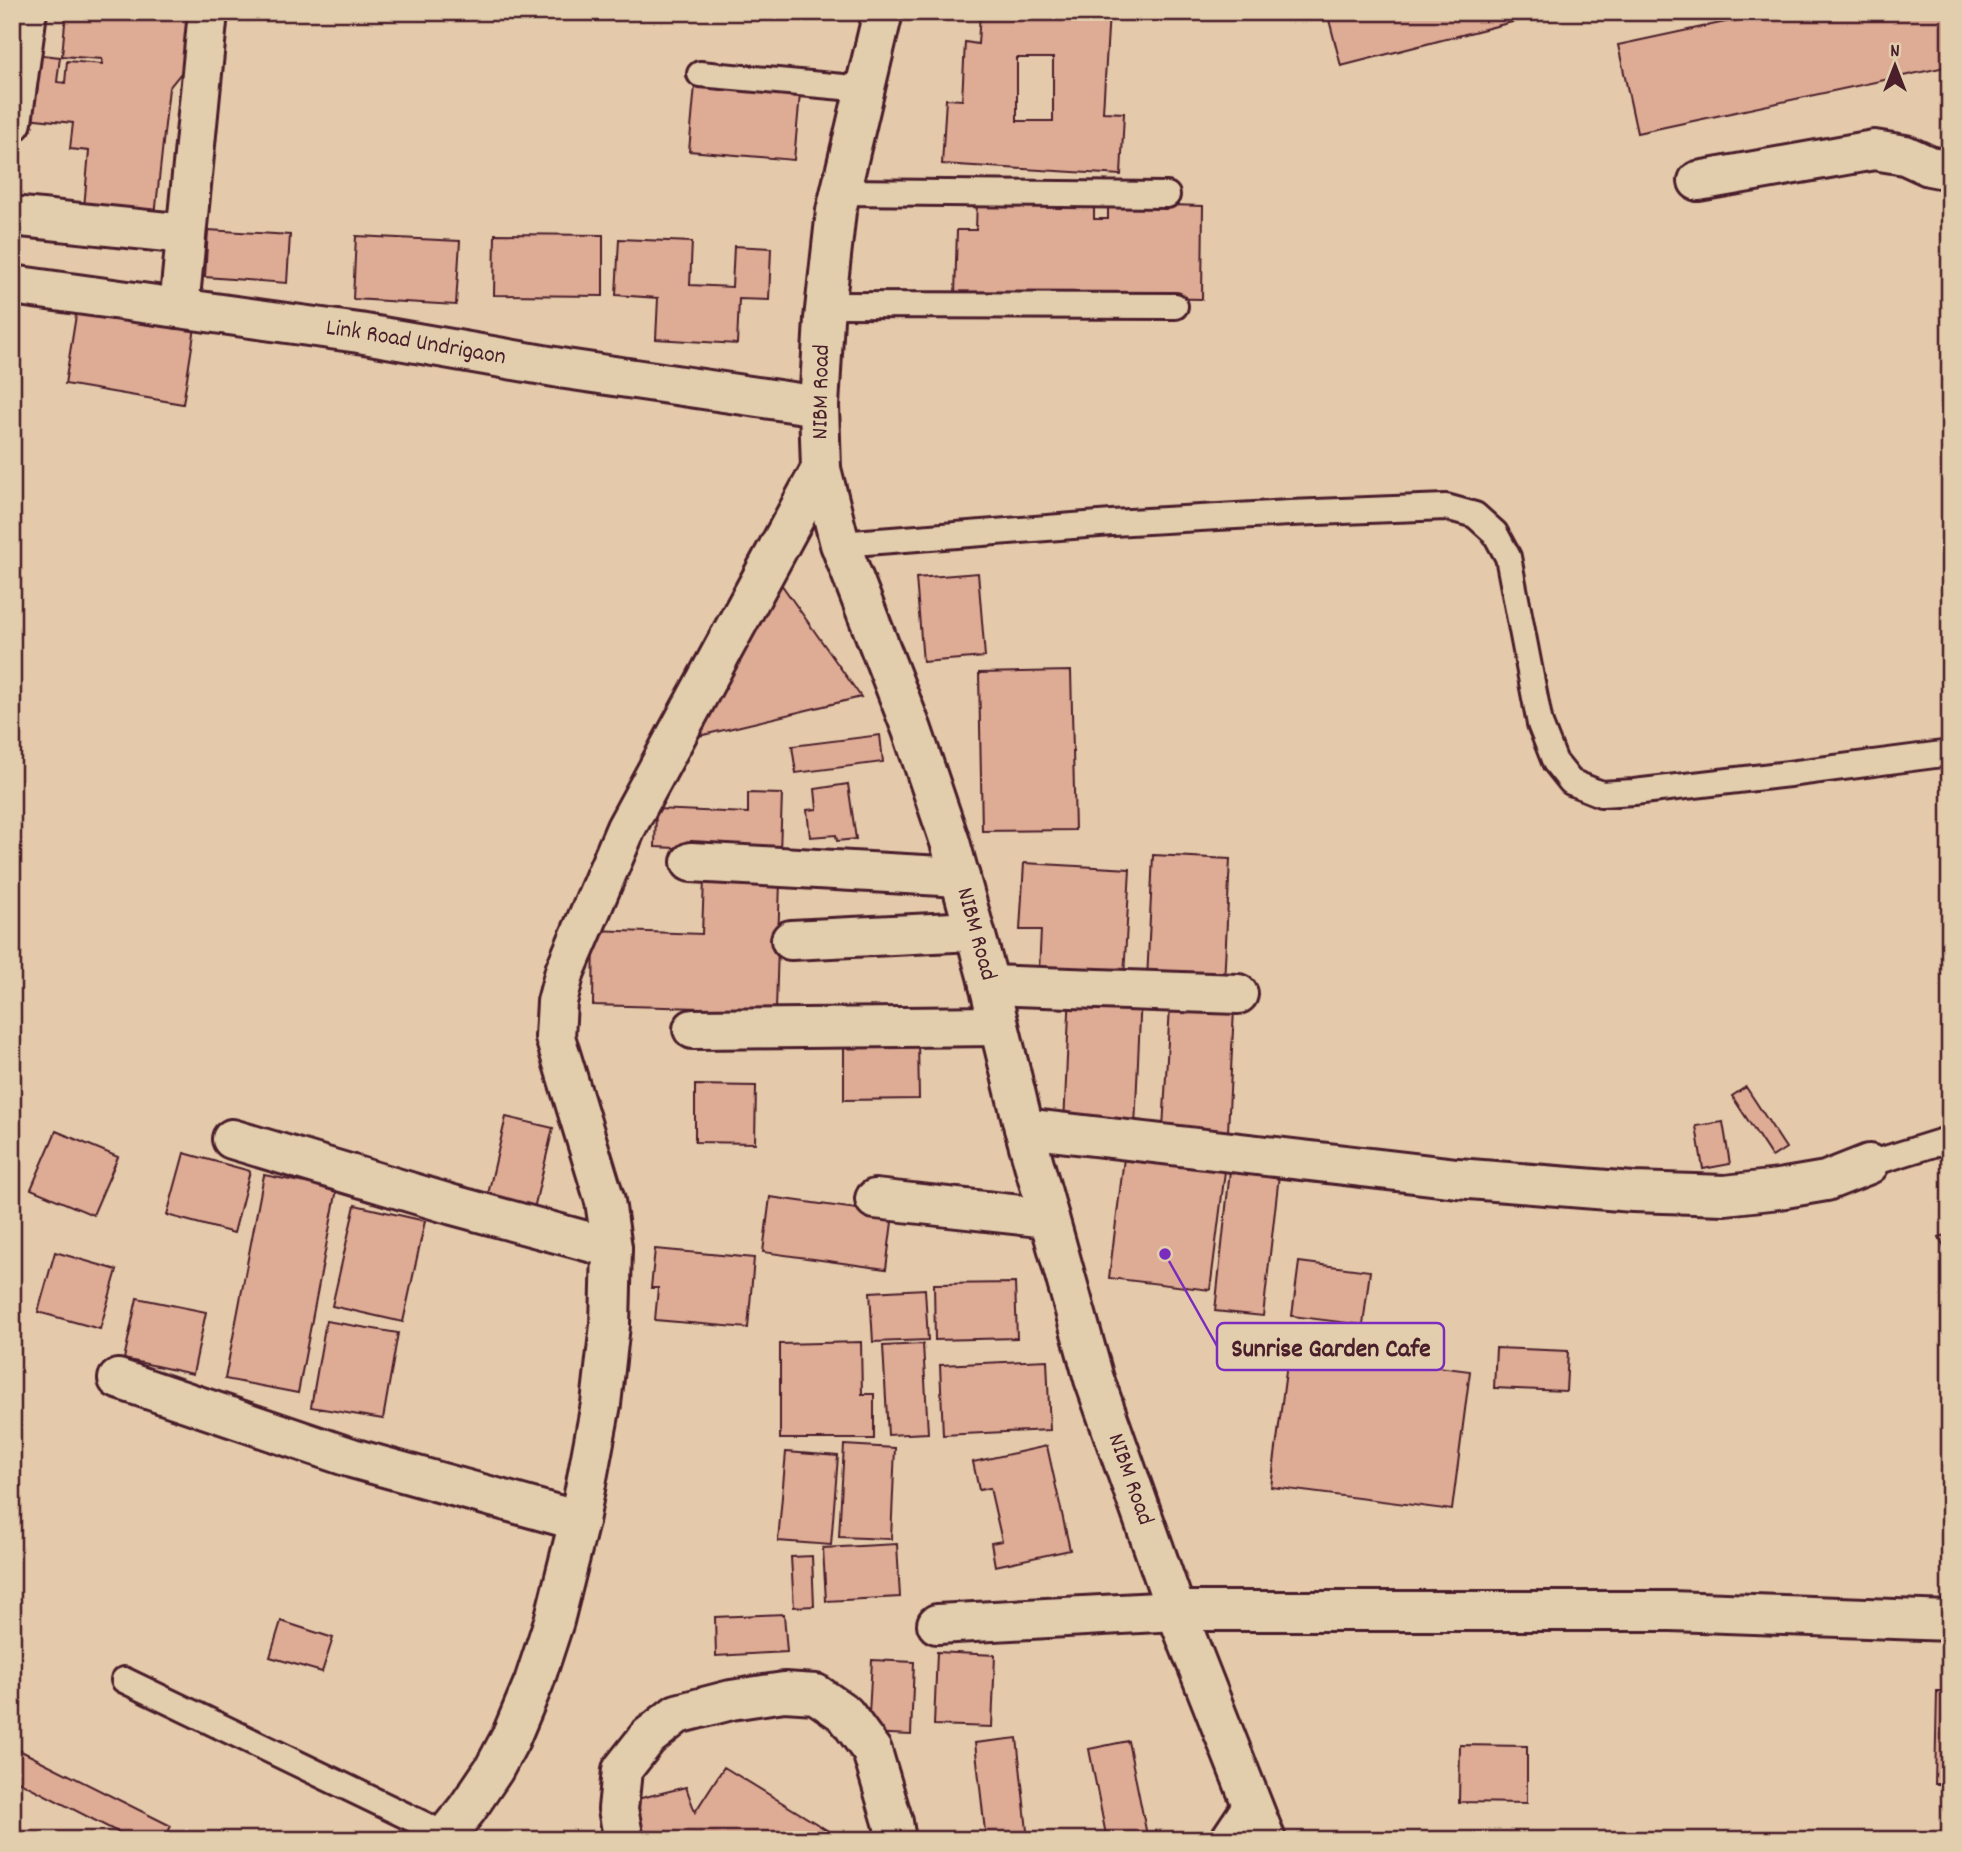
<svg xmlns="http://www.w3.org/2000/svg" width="1962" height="1852" viewBox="0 0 1962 1852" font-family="Dekko,sans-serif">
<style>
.building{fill:#deab94;stroke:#4a1f2b;stroke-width:2;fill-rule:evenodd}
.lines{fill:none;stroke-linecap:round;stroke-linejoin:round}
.service-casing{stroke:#4a1f2b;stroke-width:30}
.minor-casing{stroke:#4a1f2b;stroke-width:44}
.tertiary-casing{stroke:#4a1f2b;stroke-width:44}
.secondary-casing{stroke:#4a1f2b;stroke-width:44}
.service{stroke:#e2ceac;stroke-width:24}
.minor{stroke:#e2ceac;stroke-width:38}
.tertiary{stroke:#e2ceac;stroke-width:38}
.secondary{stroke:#e2ceac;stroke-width:38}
.labels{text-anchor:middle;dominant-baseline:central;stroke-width:7;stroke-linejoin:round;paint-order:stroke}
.street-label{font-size:24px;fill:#4a1f2b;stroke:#e2ceac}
.leader{fill:none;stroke:#7b2cbf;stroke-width:2.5}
.callout-dot{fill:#7b2cbf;stroke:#e2ceac;stroke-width:2.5}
.callout{fill:#e2ceac;stroke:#7b2cbf;stroke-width:2.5}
.callout-label{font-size:26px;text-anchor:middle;font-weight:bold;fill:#4a1f2b}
</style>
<rect width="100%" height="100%" fill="#e4caaa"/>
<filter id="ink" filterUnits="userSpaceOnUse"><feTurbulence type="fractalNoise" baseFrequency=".0143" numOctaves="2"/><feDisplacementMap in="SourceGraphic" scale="14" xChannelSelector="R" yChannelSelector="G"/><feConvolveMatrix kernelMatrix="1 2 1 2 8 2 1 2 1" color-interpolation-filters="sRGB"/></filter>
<g filter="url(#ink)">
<path class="building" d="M66 12H200L197 53 169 88 155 216 84 208 89 151 70 149 73 123 27 118 33 54 60 57 57 82 65 83 67 61 102 64V59L62 56Z
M980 12H1109L1103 112 1124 113 1121 175 942 164 946 99 962 100 965 42 978 44ZM1017 58H1053V121H1017Z
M1327 12H1551L1341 66Z
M1772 12H1950V66L1637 133 1618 45Z
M695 85 800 94 794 160 689 151Z
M977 197 1094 206V219H1108V207L1136 208V204L1203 206 1202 299 955 295 957 230H976Z
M208 230 290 235 287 283 205 277Z
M495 234 603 235V296L494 295Z
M356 236 460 241 456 305 353 299Z
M619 239 692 242 690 285 732 287 734 246 771 248 769 300 739 299 737 344 656 339 658 298 616 295Z
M77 309 195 327 183 404 65 384Z
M978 573 985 657 923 662 916 578Z
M774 574 861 697 699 736Z
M1071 671 1075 830 982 831 979 673Z
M880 735 883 762 796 773 792 746Z
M848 784 856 839 837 841 836 835 810 837 807 810 817 809 815 789Z
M748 793 782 794 780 853 655 847 656 809 748 813Z
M1153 855 1230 859 1224 984 1147 980Z
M1024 863 1130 869 1124 977 1039 972 1041 930H1020Z
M704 879 780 881 776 1010 593 1005 594 930 702 934Z
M1070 991 1141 995 1135 1128 1064 1125Z
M1170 1006 1234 1009 1228 1132 1163 1129Z
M844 1039H918L919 1099 844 1100Z
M695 1085 756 1086 755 1143 695 1142Z
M1746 1087 1786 1148 1772 1157 1732 1096Z
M506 1117 553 1128 533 1213 486 1203Z
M1723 1122 1730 1164 1703 1169 1696 1126Z
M56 1131 118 1157 93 1215 31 1189Z
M184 1153 250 1171 234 1233 167 1215Z
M1124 1158 1225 1171 1210 1290 1109 1278Z
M1230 1170 1279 1175 1263 1316 1215 1311Z
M264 1175 337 1189 298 1393 225 1379Z
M770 1197 893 1214 886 1269 763 1252Z
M355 1205 425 1221 403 1322 332 1306Z
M1950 1234V1259L1939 1237Z
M655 1249 754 1258 748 1328 655 1320 658 1288H651Z
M55 1252 117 1270 100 1329 38 1312Z
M1299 1262 1370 1271 1363 1325 1292 1316Z
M1015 1283 1017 1338 935 1340 934 1284Z
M925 1289 928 1340 873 1342 870 1292Z
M137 1298 206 1312 193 1374 124 1359Z
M326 1321 398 1333 383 1419 311 1407Z
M861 1342 862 1394H874V1439H780V1344Z
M923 1344 928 1433 888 1435 883 1346Z
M1289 1348 1470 1371 1452 1510 1271 1487Z
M1496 1348 1568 1351 1566 1391 1494 1388Z
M1047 1360 1050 1430 943 1435 940 1365Z
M844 1445 895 1448 891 1539 839 1537Z
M1047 1446 1070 1550 995 1566 991 1543 1002 1541 990 1488 979 1490 973 1462Z
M786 1452 838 1456 831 1545 778 1541Z
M897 1544 900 1597 826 1601 823 1548Z
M812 1556 814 1606 794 1607 791 1557Z
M784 1614 787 1652 716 1656 715 1617Z
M281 1621 333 1638 322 1672 270 1657Z
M937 1652 995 1655 992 1727 934 1725Z
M872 1660 914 1662 911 1735 868 1733Z
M1937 1691H1950V1784H1935Z
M1017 1738 1028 1840H986L975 1743Z
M1128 1741 1148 1840H1107L1089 1749Z
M1460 1745 1527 1746V1803L1459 1802Z
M13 1747 171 1826 164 1840H133L12 1778Z
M724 1767 843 1840H635L629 1801 686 1787 695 1812Z"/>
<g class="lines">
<defs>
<path id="service" d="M700 74 865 89
M840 192 1167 195
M826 305 1175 306
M840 544 1112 523 1290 513 1446 507 1475 515 1495 533 1508 557 1540 724 1555 762 1571 782 1601 794 1634 792 1789 774 1950 753
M1869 1164 1950 1139
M124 1680 446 1835"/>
<path id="minor" d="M12 122 27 12
M1698 181 1874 150 1905 155 1929 166 1950 170
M12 216 186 234
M179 308 208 12
M691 862 960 877
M791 940 974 931
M989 985 1238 994
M693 1029 999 1026
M1024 1128 1457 1178 1633 1192 1725 1195 1779 1189 1826 1181 1869 1164
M232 1139 453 1205 612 1248
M875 1199 1049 1218
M118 1379 352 1458 579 1521
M937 1624 1176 1611H1671L1950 1621
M624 1840 618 1809 622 1770 648 1737 677 1714 731 1700 784 1692 816 1694 845 1714 872 1751 893 1822 896 1840"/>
<g id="tertiary">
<path id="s1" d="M12 285 359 333 566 369 819 406"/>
<path d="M442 1840 467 1809 494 1769 510 1739 534 1682 554 1621 579 1521 601 1404 610 1325 612 1248 605 1201 555 1037 557 1002 565 971 626 828 821 469"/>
</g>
<g id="secondary">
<path id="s2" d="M883 12 836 211 824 319 819 406 821 469 840 544 912 730 950 842 987 976 1024 1128 1094 1379 1176 1611 1266 1840"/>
<path d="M1230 1840 1252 1807"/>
</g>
</defs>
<use href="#service" class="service-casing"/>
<use href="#minor" class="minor-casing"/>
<use href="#tertiary" class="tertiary-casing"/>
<use href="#secondary" class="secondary-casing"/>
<use href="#service" class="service"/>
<use href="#minor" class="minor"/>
<use href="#tertiary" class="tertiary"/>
<use href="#secondary" class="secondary"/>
</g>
</g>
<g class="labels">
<g class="street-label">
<text stroke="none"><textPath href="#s1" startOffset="408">Link Road Undrigaon</textPath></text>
<text transform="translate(822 392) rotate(-89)">NIBM Road</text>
<text stroke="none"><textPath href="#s2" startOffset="954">NIBM Road</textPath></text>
<text stroke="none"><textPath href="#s2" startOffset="1521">NIBM Road</textPath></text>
</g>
</g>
<path class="leader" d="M1165 1254L1217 1346"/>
<circle class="callout-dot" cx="1165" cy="1254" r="7"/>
<rect class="callout" x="1217" y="1323" width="227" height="47" rx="7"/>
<g class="callout-label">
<text x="1331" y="1356">Sunrise Garden Cafe</text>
</g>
<rect width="1962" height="1852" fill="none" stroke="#e2ceac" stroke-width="42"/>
<rect x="21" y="21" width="1920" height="1810" fill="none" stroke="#4a1f2b" stroke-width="2.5" filter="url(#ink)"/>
<g transform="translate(1895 66)" stroke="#e2ceac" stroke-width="5" paint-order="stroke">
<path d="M0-5L12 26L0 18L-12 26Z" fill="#4a1f2b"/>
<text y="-10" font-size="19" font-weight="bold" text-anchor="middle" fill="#4a1f2b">N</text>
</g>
</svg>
